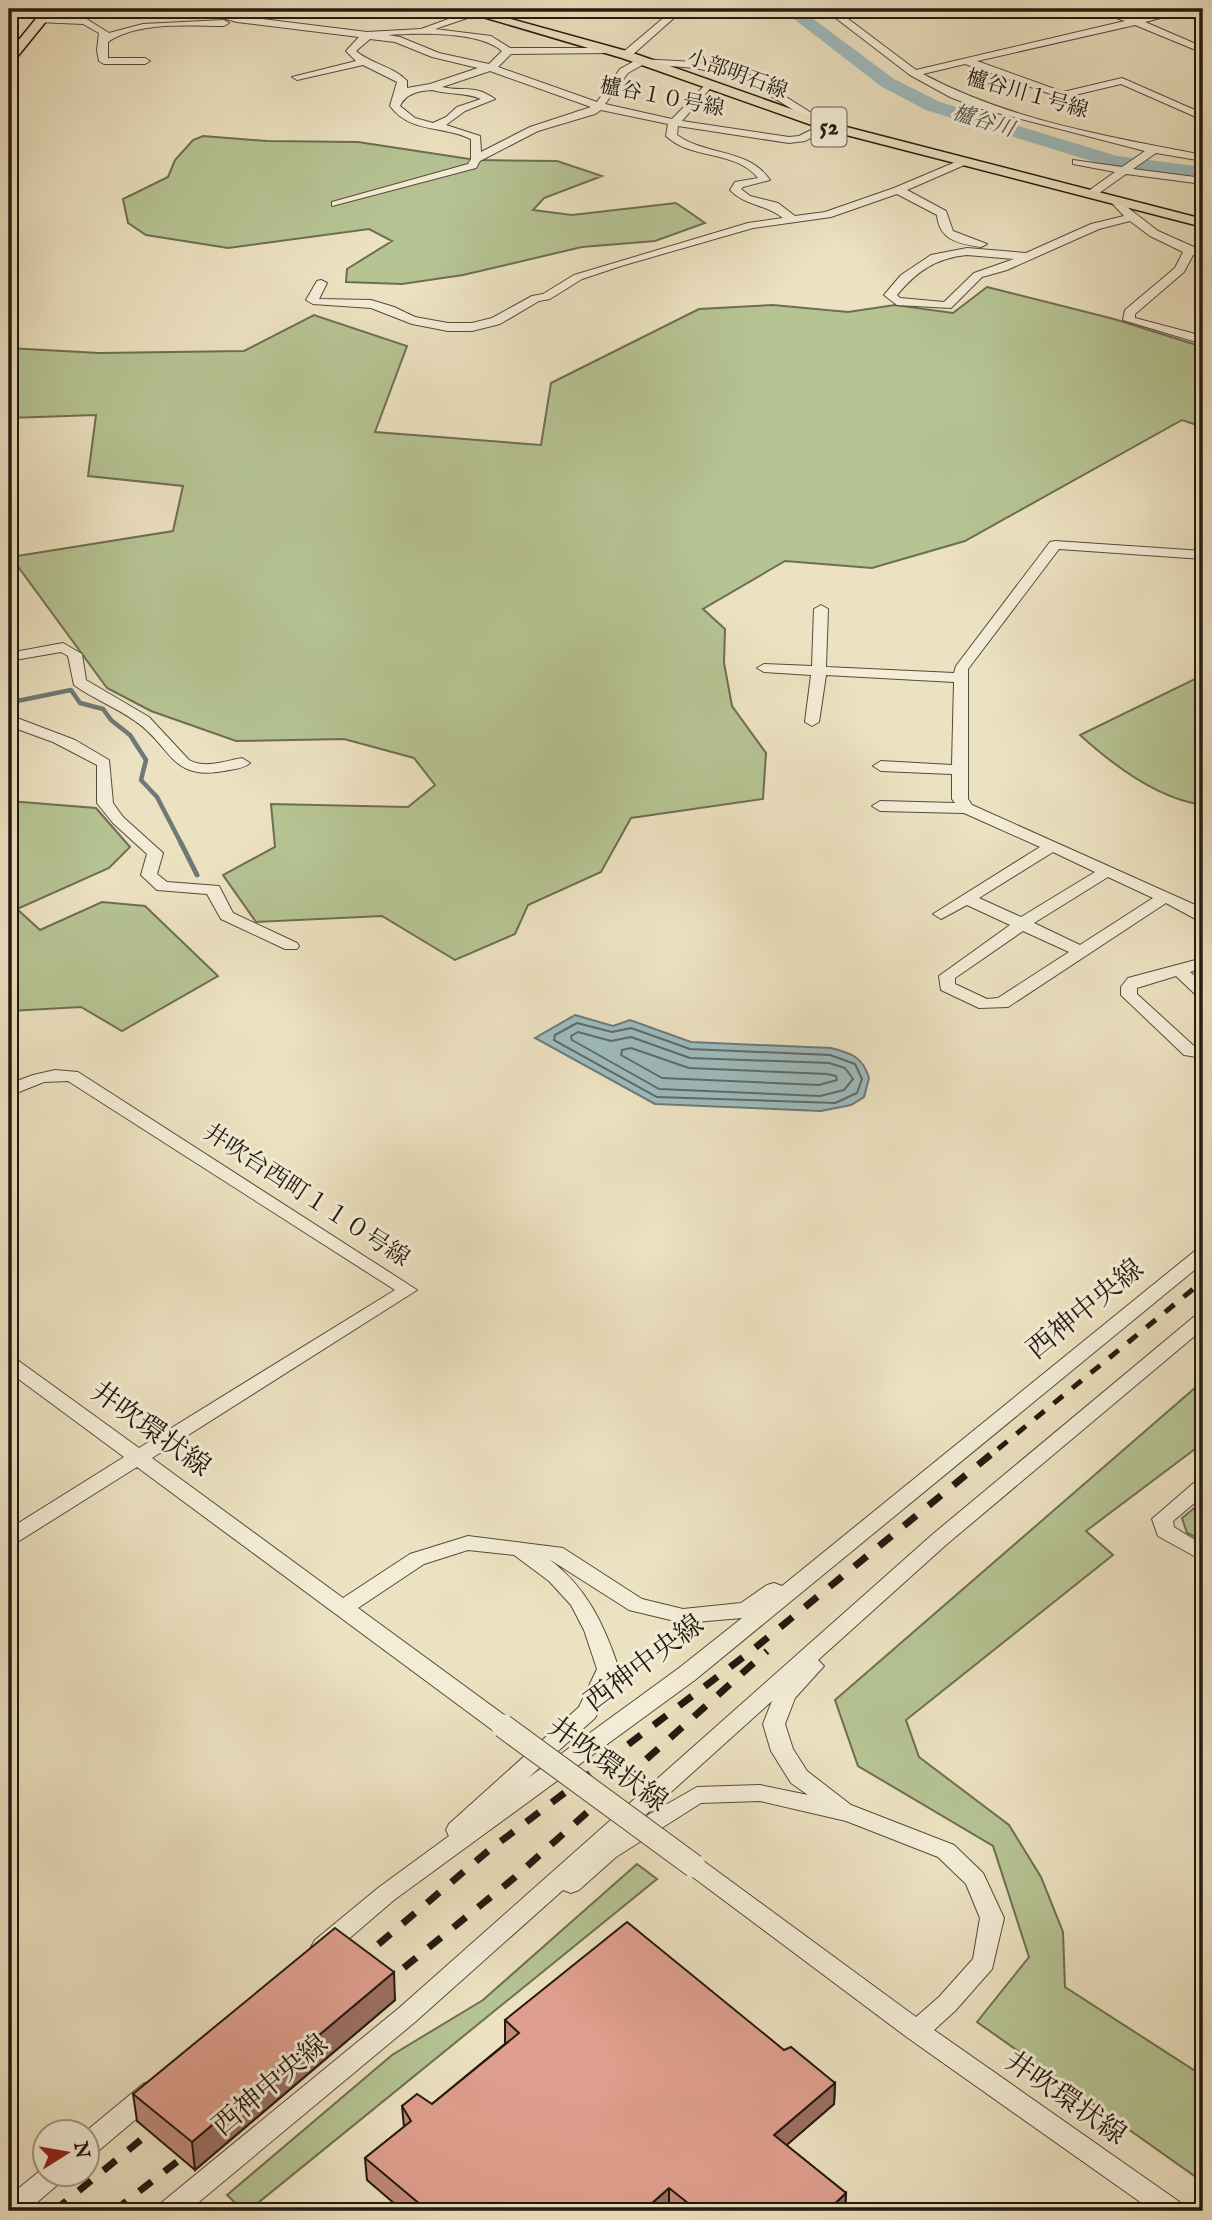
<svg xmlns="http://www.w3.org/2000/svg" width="1212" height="2220" viewBox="0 0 1212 2220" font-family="'IM FELL English','Noto Serif JP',serif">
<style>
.green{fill:#b6c393;stroke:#6d6e52;stroke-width:2}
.water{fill:#9dbbbd;stroke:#6d7a78;stroke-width:2}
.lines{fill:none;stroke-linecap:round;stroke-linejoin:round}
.shore{stroke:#606a66;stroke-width:2}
.stream-far1{stroke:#6d7a78;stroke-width:4.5}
.stream{stroke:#6d7a78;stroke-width:5}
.river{fill:#9dbbbd;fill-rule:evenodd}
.minor-casing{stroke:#564b3c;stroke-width:2}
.major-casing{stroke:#241910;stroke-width:3}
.minor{fill:#f3ecd6;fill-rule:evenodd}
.major{fill:#ece1c0;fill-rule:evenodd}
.rail-far1{stroke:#241910;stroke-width:5;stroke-dasharray:12 12;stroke-linecap:butt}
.rail{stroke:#241910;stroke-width:7;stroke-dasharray:16 16;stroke-linecap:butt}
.minor-bridge-casing{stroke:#564b3c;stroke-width:25;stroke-linecap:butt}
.minor-bridge{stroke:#f3ecd6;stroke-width:23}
.wall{fill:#c0897a;stroke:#241910;stroke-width:2}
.shaded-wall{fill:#9c6f63;stroke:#241910;stroke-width:2}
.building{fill:#df9f8e;stroke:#241910;stroke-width:2}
.labels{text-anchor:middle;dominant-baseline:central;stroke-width:6;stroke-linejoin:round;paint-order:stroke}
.far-street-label{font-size:21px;fill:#241910;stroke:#f3ecd6}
.far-water-label{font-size:21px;font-style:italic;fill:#4e524d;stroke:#f3ecd6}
.shield{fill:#f3ecd6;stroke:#62584b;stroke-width:2}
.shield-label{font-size:23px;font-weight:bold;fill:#241910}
.street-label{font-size:24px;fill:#241910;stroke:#f3ecd6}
.near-street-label{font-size:28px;fill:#241910;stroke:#f3ecd6}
</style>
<rect width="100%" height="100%" fill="#ece1c0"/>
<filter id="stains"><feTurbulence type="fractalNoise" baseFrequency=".00286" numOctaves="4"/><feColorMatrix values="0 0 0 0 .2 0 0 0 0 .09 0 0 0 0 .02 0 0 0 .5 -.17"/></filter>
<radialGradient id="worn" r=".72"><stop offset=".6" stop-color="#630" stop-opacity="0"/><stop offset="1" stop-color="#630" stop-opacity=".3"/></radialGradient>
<path class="green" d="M203 136 267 141 358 142 476 160 557 161 602 176 544 198 533 210 572 215 676 203 705 223 655 241 582 247 463 275 402 284 346 282 347 269 392 241 369 229 228 248 146 235 128 223 123 199 168 177 175 160 193 140Z
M987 287 1114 319 1203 347V427L1182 420 965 541 872 568 785 561 703 609 725 629 724 663 732 706 766 753 763 799 631 818 601 872 528 905 515 934 455 960 382 916 256 922 223 875 275 847 271 804 408 807 435 785 414 758 344 739 236 741 151 711 107 688 11 557 173 531 183 486 88 476 96 415 9 418V348L99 353 244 351 314 315 407 346 375 432 541 445 551 383 699 309 773 305 848 312 895 305 953 313Z
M1203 675V805C1158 799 1113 765 1080 735Z
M9 801 96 808 130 847 109 868 17 909 40 930 102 902 145 906 218 976 122 1031 81 1007 10 1011Z
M1203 1381V1443L1086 1531 1113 1555 906 1720 919 1757 1009 1825 1041 1877 1063 1932 1065 1987 1203 2076V2182L977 2022 1029 1957 993 1846 858 1766 835 1700Z
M1203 1501V1541L1187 1533 1182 1518Z
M637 1864 657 1879 248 2211H244L227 2195 392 2055 483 2000Z"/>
<path class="water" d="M575 1015 613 1026 630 1020 691 1042 831 1048C851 1053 863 1057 869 1078L864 1097 851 1105 821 1111 655 1104 535 1038Z"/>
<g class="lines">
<path class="shore" d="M577 1023 612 1032 631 1028 690 1049 830 1055 855 1064 862 1079 857 1093 835 1103 657 1097 554 1040 555 1035Z
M578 1032 611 1041 631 1037 690 1058 829 1063 845 1068 853 1079 844 1090 820 1096 659 1089 572 1040 571 1036Z
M631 1048 689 1068 827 1074 836 1076 837 1080 819 1085 662 1078 621 1055 622 1050Z"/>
<path class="stream-far1" d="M9 687 17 701 71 690 80 703 103 709 111 720 130 735 146 760 141 780 157 797 182 845"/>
<path class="stream" d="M181 843 197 875"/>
<path class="river" d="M781 9H800L894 79 940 102 1117 156 1203 167V179L1108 166 926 110 882 87Z"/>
<defs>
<path id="minor" d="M189 9H205L237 16 367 32 421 29 476 9 481 12 479 14 435 29 491 36 510 48H613L614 50 609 53 511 54 498 67 597 102 620 69 638 59 696 62 753 76 832 126 805 141 789 143 678 126 677 135C706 156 748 148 770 180L743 187 741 189 750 196 778 203 795 216 825 212 894 188 965 158 970 161 969 163 907 190 946 211 953 231 987 244 981 247C959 244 939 240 937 215L897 194 831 217 753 228 621 266 582 279 550 299 539 301 500 324 472 331H448L412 324 371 308 313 304 306 300 317 281 321 280 327 283 319 299 371 300 394 307 415 317 448 323H472L492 318 532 296 543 294 574 275 748 223 783 218C766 204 745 206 730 190L735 182 758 178C736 150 691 160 666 136L668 124 601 110 595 114 538 131 480 161 476 168 332 206V202L468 164 471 159V139C443 125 411 134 390 106L397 82 363 65 297 80 292 77 356 61 346 51 359 37 237 22ZM388 35C418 33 479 31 502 51L489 64 439 53 400 37ZM370 39 395 42 432 57 478 68 430 84 407 88V81C393 66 371 64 356 51ZM644 64 696 68 745 80 819 126 799 136 789 137 682 121 713 85 708 82 672 119 605 104 628 73ZM490 71 591 107 530 127 481 152 480 136 446 125 465 111 495 99C474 84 463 92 442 87ZM432 90C449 95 465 92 481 99L457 107 446 117 433 123 415 118 400 106C406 93 419 91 432 90Z
M674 9H684L630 57H622V53Z
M824 9H835L916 70 1125 21 1091 9C1107 9 1120 17 1135 18 1150 20 1176 9 1196 9L1145 22 1203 47V53L1135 25 977 61 1063 92 1122 78 1197 111 1203 109V115L1196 117 1121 84 1062 98 965 64 923 74C1008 120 1109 137 1203 155V161L1156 153 1133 169 1203 178V184L1126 174 1095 196H1087V192L1115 172 1073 164V160L1122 167 1145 151 978 108 950 97 910 75Z
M41 17 85 18 109 33 143 24 224 20 229 23 224 26C189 26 138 21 108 42V58H145L150 61 145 64H104L99 61 97 50 99 33 83 24 38 22V18Z
M1114 197 1158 231 1203 251V257L1193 255 1184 272 1135 314V318L1203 336V344L1123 320 1125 310 1175 268 1183 252 1150 236 1130 221 1099 229 1007 270 982 277 951 308 897 305 884 295 901 275 931 255 967 248 1026 253 1091 224 1124 216 1109 200ZM967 255 1014 259 974 273 944 302 900 298 897 295C917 271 936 258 967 255Z
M1055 541 1203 551V559L1059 549 968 669V799L972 805 1202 908 1203 923 1166 903 1008 1007 979 1008 941 990 939 976 1010 925 967 905 941 919 933 914 1040 847 964 813 880 811 872 806 880 801 955 803 952 799V774L881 771 873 766 881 761 952 765 954 682 826 675 819 722 812 726 805 722 811 675 764 672 757 668 764 664 812 666 814 609 821 605 828 609 826 667 954 673 956 666 1050 542ZM1053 852 1095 872 1021 917 979 898ZM1108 877 1153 898 1080 945 1034 923ZM1023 931 1069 952 998 998 987 999 955 984V978Z
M63 643 82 654 86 680 149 717 189 760C205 769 225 761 242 758L250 763C243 769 233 769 224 771 170 781 172 746 135 721 116 707 93 699 74 685L68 656 61 652 9 661V653Z
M9 715 75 740 109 760 113 803 123 817 163 853 157 874 167 882 219 886 233 913 297 943 299 946 297 949H285L221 919 207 894 157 890 141 875 147 854 113 823 97 803V765L53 742 9 726Z
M1203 958V968L1190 972 1203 983V997L1197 996 1176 976 1137 988V994L1195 1047 1203 1048V1058L1184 1055 1121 995V987L1128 978Z
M55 1070 78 1072 417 1290 152 1458 343 1598 410 1554 468 1536 563 1548 642 1599 683 1609 741 1603 767 1585 774 1583 782 1586 1196 1250 1203 1248V1263L695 1680 394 1900 331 1954 323 1956 315 1954 311 1947 315 1940 378 1888 449 1836 446 1830 449 1824 579 1707 597 1669 584 1630 571 1605 549 1581 514 1555 468 1550 424 1564 358 1608 511 1720 514 1726 511 1732 503 1734 495 1732 137 1467 16 1543 9 1545V1529L124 1457 9 1372V1357L16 1359 139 1448 395 1290 68 1081 44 1082 9 1096V1084L33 1075ZM549 1559 629 1610 683 1623 742 1618 679 1668 528 1778 595 1718 619 1669C604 1624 587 1588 549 1559Z
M1203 1313V1329L947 1544 818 1660 824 1666 795 1698 785 1724 793 1749 807 1771 851 1805 954 1845 983 1873 1004 1918 992 1969 955 2011 934 2030 1181 2203 1185 2211H1153L908 2038 686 1872 683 1866 686 1860 694 1857 702 1860 916 2017 939 1997 973 1959 980 1918 966 1884 938 1857 846 1821 760 1801 701 1803 616 1857 579 1890 571 1893 563 1890 415 2022 188 2211H157L161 2203 399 2008 933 1534 1196 1315ZM772 1701 763 1724 771 1751 791 1783 808 1795 760 1785 697 1787 641 1819Z
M1203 1479V1496L1173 1521 1174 1527 1203 1545V1561L1158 1536 1152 1519 1196 1481Z
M152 2081 161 2084 164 2091 161 2098 97 2152 88 2155V2132H85L143 2084Z
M46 2166V2174H65L62 2181 27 2211H9V2196Z"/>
<path id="major" d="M44 9H56L13 62 9 63V52Z
M456 9H474L630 52 831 123 1203 219V227L823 129 622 58Z"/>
</defs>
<use href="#minor" class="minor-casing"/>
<use href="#major" class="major-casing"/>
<use href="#minor" class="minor"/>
<use href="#major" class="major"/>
<path class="rail-far1" d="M998 1449 1203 1281"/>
<path class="rail" d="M354 1965 488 1851 750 1652 1000 1447
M379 1988 514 1878 767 1651
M54 2211 165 2120
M114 2211 197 2146"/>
<defs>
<path id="minor-bridge" d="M503 1726 694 1866"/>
</defs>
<use href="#minor-bridge" class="minor-bridge-casing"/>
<use href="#minor-bridge" class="minor-bridge"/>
</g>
<path class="wall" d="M395 2000 195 2170 137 2121 133 2094Z
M505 2020 784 2050 835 2083 834 2104 786 2145 846 2193 845 2211H671L669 2210 667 2211H403L367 2180 365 2158 404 2127 402 2106 432 2104 506 2043 505 2042Z"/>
<path class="shaded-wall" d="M394 1972 395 2000 195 2170 192 2142Z
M835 2083 834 2104 773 2157 774 2135Z
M669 2188V2210L667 2211H643Z
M846 2193 845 2211H827Z"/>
<path class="building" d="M627 1922 784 2050 791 2047 835 2083 774 2135 846 2193 827 2211H698L669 2188 643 2211H426L427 2210 365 2158 411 2121 402 2106 417 2094 432 2104 519 2033 505 2020Z
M335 1928 394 1972 192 2142 133 2094Z"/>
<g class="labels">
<g class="far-street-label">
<text transform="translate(737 75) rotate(20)">小部明石線</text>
<text transform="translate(1027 95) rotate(16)">櫨谷川１号線</text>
<text transform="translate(662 98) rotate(11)">櫨谷１０号線</text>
</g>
<g class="far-water-label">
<text transform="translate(983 122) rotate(17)">櫨谷川</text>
</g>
<rect class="shield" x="811.5" y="107.5" width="35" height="39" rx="5"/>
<g class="shield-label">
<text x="829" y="127">52</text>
</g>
<g class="street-label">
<text transform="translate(306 1196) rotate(33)">井吹台西町１１０号線</text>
</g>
<g class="near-street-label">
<text transform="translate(1086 1310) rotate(-39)">西神中央線</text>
<text transform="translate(150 1430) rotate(36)">井吹環状線</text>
<text transform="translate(645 1664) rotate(-37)">西神中央線</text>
<text transform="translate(607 1765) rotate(36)">井吹環状線</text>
<text transform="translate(271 2086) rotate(-40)">西神中央線</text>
<text transform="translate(1065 2099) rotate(35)">井吹環状線</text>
</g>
</g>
<rect width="1212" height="2220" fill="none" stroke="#ece1c0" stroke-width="35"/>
<rect x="10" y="10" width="1191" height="2199" fill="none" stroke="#241910" stroke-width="3.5"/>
<rect x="18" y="18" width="1177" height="2185" fill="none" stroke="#241910" stroke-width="2"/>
<g transform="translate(66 2153) rotate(79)"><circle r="33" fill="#f3ecd6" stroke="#a09887" stroke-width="2"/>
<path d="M0-5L12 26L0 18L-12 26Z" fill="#8f2418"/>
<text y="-10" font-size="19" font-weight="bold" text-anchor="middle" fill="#241910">N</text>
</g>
<rect width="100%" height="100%" filter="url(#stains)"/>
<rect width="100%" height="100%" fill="url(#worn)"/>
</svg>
